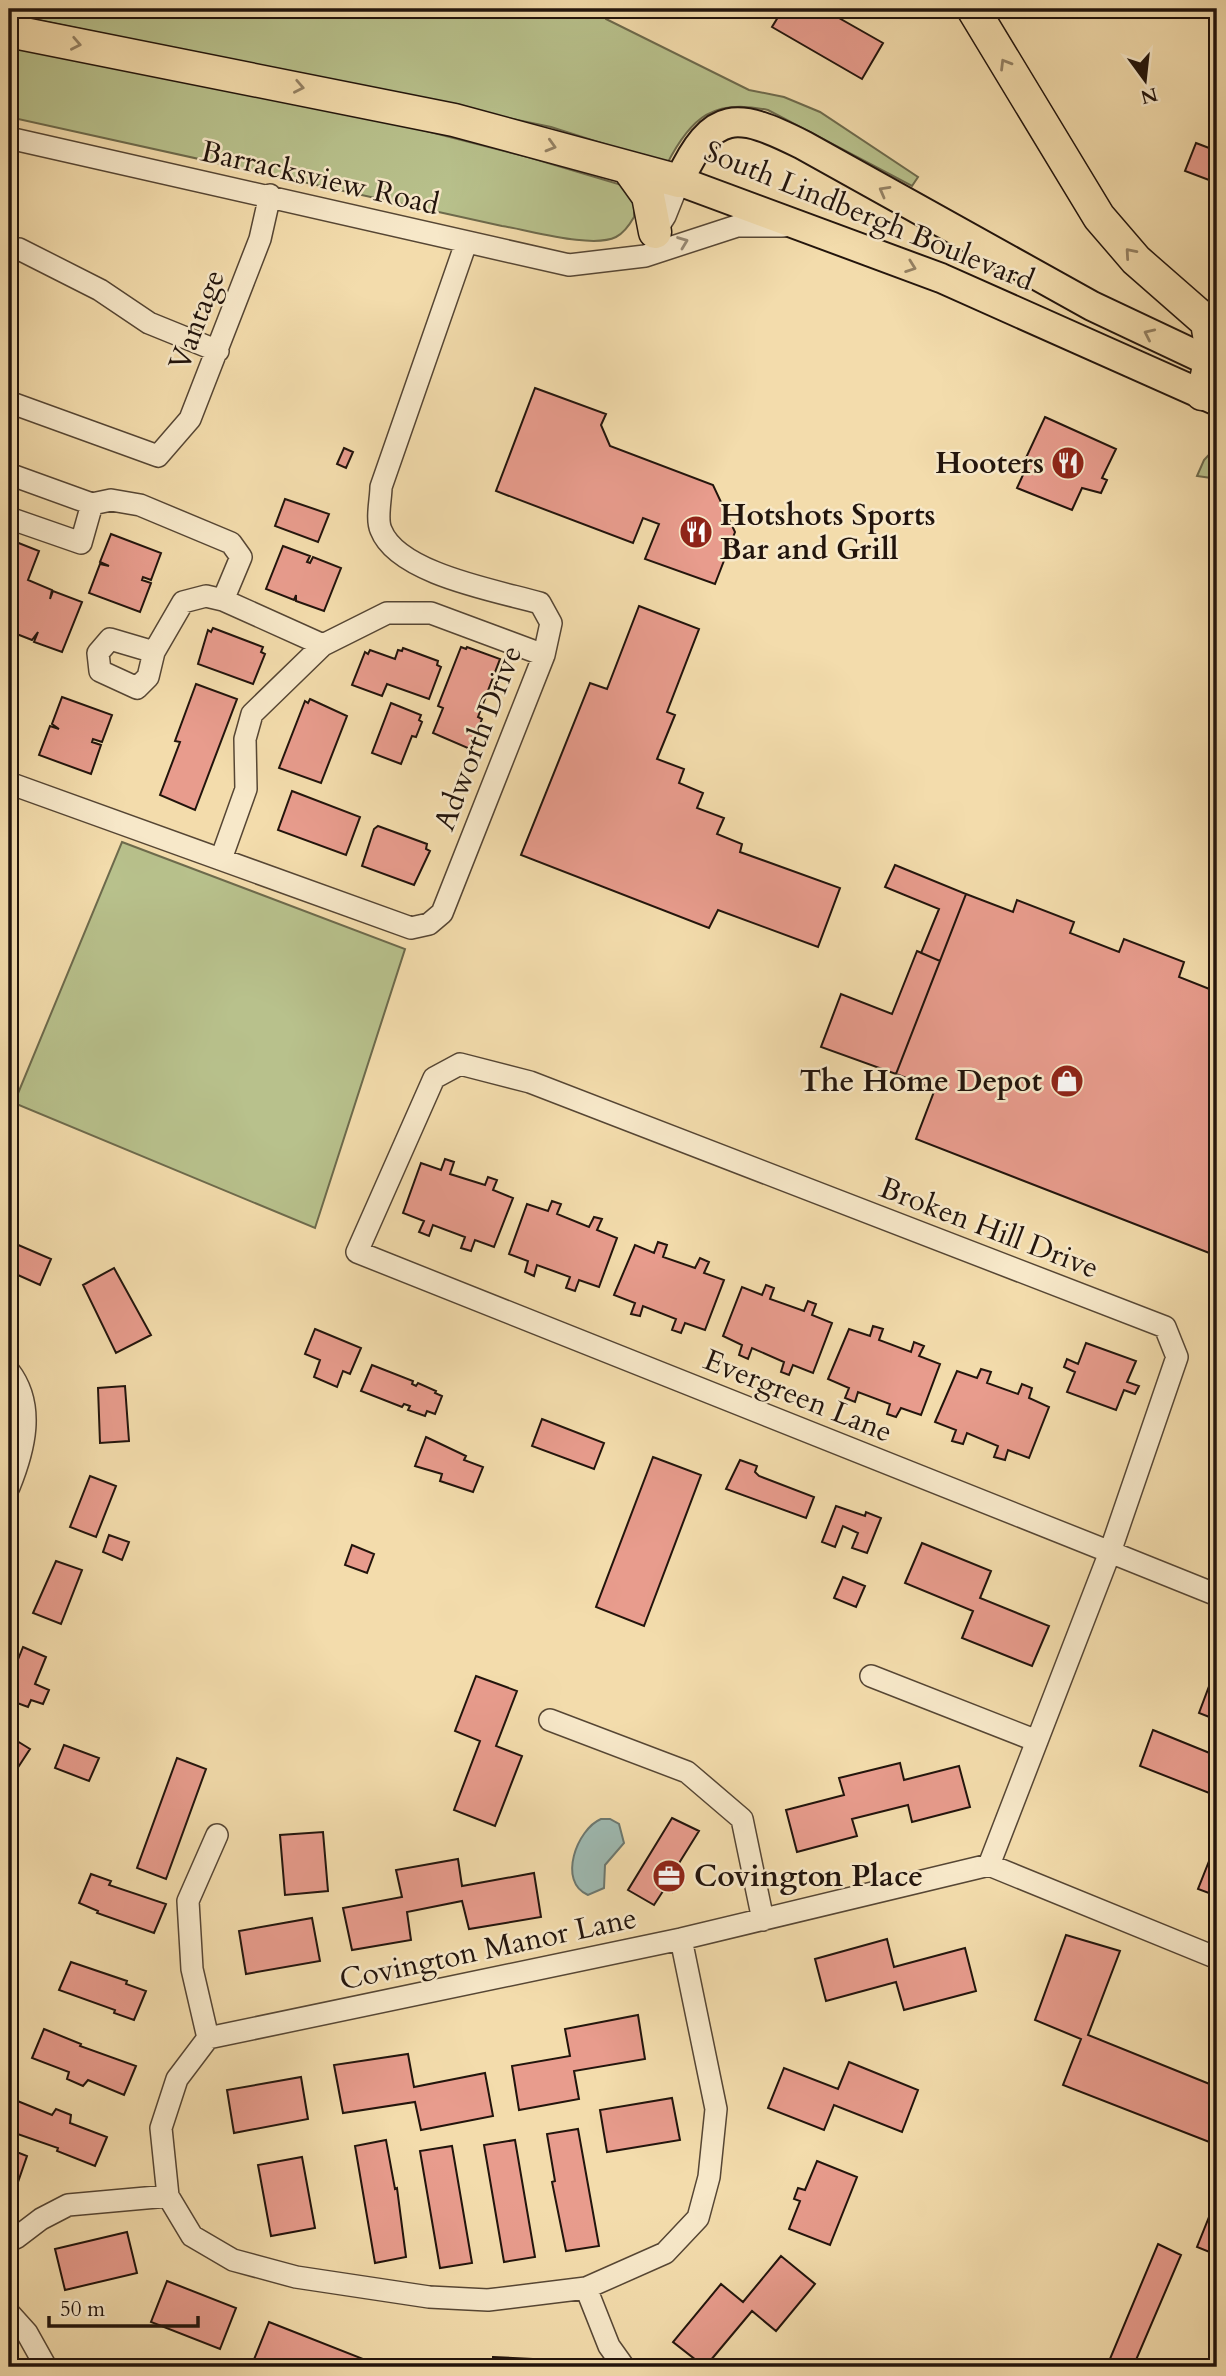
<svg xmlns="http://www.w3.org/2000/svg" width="1226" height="2376" viewBox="0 0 1226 2376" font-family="Cardo,serif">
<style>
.green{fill:#b8c18c;stroke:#6d6a4c;stroke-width:2}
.water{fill:#9ebab2;stroke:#6c7870;stroke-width:2}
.building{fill:#e89c8d;stroke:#22140c;stroke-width:2}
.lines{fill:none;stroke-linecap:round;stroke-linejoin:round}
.minor-casing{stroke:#564634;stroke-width:24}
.major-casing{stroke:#22140c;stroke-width:32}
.highway-casing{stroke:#22140c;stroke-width:35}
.minor{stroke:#f7e8c9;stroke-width:21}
.major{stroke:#f3dcac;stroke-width:28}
.highway{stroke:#f3dcac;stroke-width:32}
.oneway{stroke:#958264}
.oneway2{stroke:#978974}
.labels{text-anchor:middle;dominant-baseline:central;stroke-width:5;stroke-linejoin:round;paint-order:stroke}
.street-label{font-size:30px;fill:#22140c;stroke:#f7e8c9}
.poi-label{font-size:30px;font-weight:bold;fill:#22140c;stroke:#f7e8c9;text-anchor:end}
</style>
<rect width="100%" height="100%" fill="#f3dcac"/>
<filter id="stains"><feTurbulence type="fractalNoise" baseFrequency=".00286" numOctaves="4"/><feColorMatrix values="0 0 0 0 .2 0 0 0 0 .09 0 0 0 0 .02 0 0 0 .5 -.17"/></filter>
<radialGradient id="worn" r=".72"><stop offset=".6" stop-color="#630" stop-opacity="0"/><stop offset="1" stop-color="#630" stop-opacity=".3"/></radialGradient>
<path class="green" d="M9 9H604L606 19 749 90 784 97 820 112 918 177 912 186 768 110C714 98 691 117 667 164L551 127 9 14Z
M9 44 395 123 528 157 625 186 634 204V217C630 224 624 233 616 237 592 249 529 230 502 226L9 117Z
M1217 446V485L1211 478 1197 476 1204 460Z
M122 842 405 949 315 1228 14 1103Z"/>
<path class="water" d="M601 1819H610L619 1824 624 1843 605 1865 604 1888 588 1895C557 1882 577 1829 601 1819Z"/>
<path class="building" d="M783 9H823L883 43 862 79 772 27Z
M1196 143 1217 151V183L1185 171Z
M535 388 606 414 601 425 610 446 713 485 735 532 715 584 645 559 659 524 643 518 633 543 496 491Z
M1045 417 1116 449 1102 478 1107 480 1101 493 1082 488 1072 510 1017 488 1028 464 1024 462Z
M344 448 353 452 346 468 337 464Z
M285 499 329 514 318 542 275 526Z
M111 534 161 553 151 580 143 577 142 580 151 583 140 612 89 593 100 564 109 566 100 562Z
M11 540 39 551 28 580 52 590 50 599 53 591 82 602 62 652 34 642 38 632 32 640 9 631V617L15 600 9 598Z
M283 546 310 556 307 562 310 563 313 557 341 568 324 611 296 601V595L294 600 266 589Z
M639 606 699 629 667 712 675 715 657 759 684 769 679 783 703 793 697 808 724 818 717 834 742 844 740 852 840 888 818 947 718 910 709 928 521 855 590 683 607 689Z
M213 628 263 647 261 652 265 654 253 684 198 664 208 630 211 632Z
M461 647 466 649 467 647 500 659 478 717 482 719 470 749 433 733 443 708 438 706Z
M403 648 438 661 437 665 441 667 429 699 387 684 382 696 352 685 365 652 368 654 370 650 395 659 398 650 402 651Z
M196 684 237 699 195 810 160 795 180 742 175 741Z
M62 697 112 715 102 742 93 739 92 742 101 745 91 774 39 755 50 726 59 729 52 724Z
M310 699 347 716 321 783 279 768 305 701 308 703Z
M391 703 421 715 419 720 422 722 416 737 412 736 401 764 372 753Z
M292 791 360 817 346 855 278 830Z
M378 826 427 844 426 849 430 851 414 885 362 866 374 829Z
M895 865 966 894 940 961 921 953 939 909 885 887Z
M966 894 1013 912 1017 900 1074 922 1070 933 1119 952 1124 939 1184 962 1179 977 1217 992V1256L916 1139 935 1089 896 1074Z
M917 951 940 961 896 1074 821 1047 841 994 892 1014Z
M445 1159 454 1162 450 1174 485 1185 488 1177 497 1180 493 1190 513 1198 494 1247 475 1240 471 1251 461 1248 465 1237 433 1225 429 1236 419 1232 424 1221 403 1213 421 1163 441 1170Z
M552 1201 561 1204 557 1214 589 1227 594 1217 602 1219 597 1230 617 1238 599 1287 579 1280 575 1291 566 1288 570 1277 537 1265 534 1276 525 1272 528 1261 509 1254 527 1204 548 1211Z
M9 1241 51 1259 40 1285 9 1271Z
M658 1242 667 1245 663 1257 695 1268 700 1258 709 1262 704 1273 724 1280 705 1330 685 1323 681 1333 672 1330 676 1319 643 1306 640 1316 631 1314 635 1303 614 1295 635 1245 654 1253Z
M114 1268 151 1335 116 1353 83 1285Z
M766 1285 774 1288 770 1299 804 1311 808 1301 816 1304 812 1315 832 1323 813 1373 793 1365 789 1375 781 1372 784 1362 752 1348 748 1359 739 1355 742 1345 723 1336 742 1287 762 1295Z
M873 1326 883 1329 879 1340 911 1352 914 1342 924 1346 919 1356 940 1364 921 1415 901 1408 896 1417 887 1414 890 1404 858 1392 855 1402 845 1398 849 1388 828 1379 849 1329 870 1336Z
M315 1329 361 1348 350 1374 343 1371 337 1387 314 1377 320 1360 305 1354Z
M1086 1343 1136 1361 1127 1382 1139 1386 1135 1394 1124 1390 1116 1410 1067 1392 1075 1372 1064 1367 1067 1359 1078 1364Z
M372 1365 413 1381 412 1384 416 1386 418 1383 436 1391 435 1393 442 1396 435 1414 427 1411 425 1416 408 1410 410 1406 404 1404 402 1407 361 1391Z
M981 1369 991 1372 987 1383 1018 1394 1022 1384 1032 1388 1029 1398 1049 1407 1029 1458 1008 1450 1005 1460 994 1457 998 1446 967 1433 963 1444 952 1441 956 1430 935 1422 957 1371 977 1378Z
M125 1386 129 1441 100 1443 98 1388Z
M542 1419 604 1443 594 1469 532 1446Z
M426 1437 466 1456 464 1460 483 1467 473 1492 440 1481 442 1474 415 1466Z
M653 1457 701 1475 644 1626 596 1607Z
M740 1460 757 1466 755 1472 759 1476 814 1497 806 1518 726 1489Z
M90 1476 116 1486 96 1537 70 1527Z
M836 1506 865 1516 866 1512 881 1518 867 1553 852 1548 858 1533 843 1526 835 1547 822 1542Z
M109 1535 129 1542 122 1560 103 1552Z
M922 1543 991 1571 980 1598 1049 1626 1032 1666 962 1638 973 1611 905 1583Z
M352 1545 374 1554 367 1573 345 1565Z
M56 1561 82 1570 61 1624 33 1613Z
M843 1577 865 1586 856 1607 834 1598Z
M23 1647 46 1657 35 1684 49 1690 43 1704 31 1700 28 1707 9 1700V1682Z
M1217 1665V1720L1199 1713Z
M476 1676 517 1691 496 1746 522 1756 495 1826 454 1810 480 1741 455 1731Z
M1153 1730 1217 1756V1796L1140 1766Z
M9 1736 30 1749 17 1769 9 1764Z
M64 1745 99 1758 89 1781 55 1768Z
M177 1758 206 1769 166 1879 137 1868Z
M900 1763 904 1780 959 1766 970 1807 912 1822 908 1805 852 1819 857 1836 797 1852 786 1810 844 1795 839 1778Z
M672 1818 699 1831 676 1868 683 1873 672 1892 665 1888 654 1905 628 1890Z
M323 1832 328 1891 285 1895 280 1835Z
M1217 1841V1896L1198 1889Z
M458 1859 462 1886 534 1873 541 1917 469 1929 462 1901 407 1912 411 1940 352 1950 343 1908 402 1897 396 1870Z
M91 1874 111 1881 109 1885 166 1904 154 1933 97 1913 98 1911 79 1903Z
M312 1918 320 1961 246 1974 239 1931Z
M1066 1935 1120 1951 1088 2035 1217 2087V2145L1063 2085 1081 2039 1035 2020Z
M887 1939 894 1967 965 1948 976 1991 904 2010 896 1982 826 2001 815 1959Z
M71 1962 127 1981 126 1984 146 1991 134 2020 114 2013 115 2010 59 1990Z
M638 2015 645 2059 574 2071 579 2099 519 2110 512 2066 570 2056 565 2029Z
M44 2029 81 2044 80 2046 136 2066 124 2095 88 2080 83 2086 67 2079 69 2072 32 2058Z
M408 2054 414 2087 485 2073 493 2116 421 2130 415 2102 343 2113 334 2065Z
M849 2062 918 2090 902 2132 834 2105 824 2130 768 2108 784 2068 838 2089Z
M301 2077 308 2119 234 2133 227 2090Z
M672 2098 680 2140 607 2152 600 2110Z
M15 2100 52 2115 56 2109 71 2115 70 2123 107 2137 95 2166 57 2151 58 2148 9 2131V2116Z
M578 2129 599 2246 566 2251 552 2182 555 2181 547 2134Z
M386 2140 395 2189 397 2188 406 2257 375 2263 355 2146Z
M515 2140 535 2257 504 2262 484 2145Z
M452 2146 472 2263 440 2268 420 2151Z
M9 2149 27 2156 9 2208Z
M302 2157 315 2228 271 2236 258 2165Z
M817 2161 857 2177 830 2245 789 2229 800 2201 794 2199 798 2188 805 2190Z
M1217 2197V2255L1197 2247Z
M127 2232 137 2273 65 2290 55 2249Z
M1158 2244 1181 2255 1133 2367 1107 2366Z
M781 2256 815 2284 776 2331 752 2311 705 2367 673 2342 721 2284 743 2302Z
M167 2281 236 2308 220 2349 151 2322Z
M269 2322 381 2366 380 2367H267L253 2362Z
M493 2357 552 2360V2367H493Z
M123 2360 127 2367H108Z"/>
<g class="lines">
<defs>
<path id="minor" d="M9 138 569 265 645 256 737 226H784
M653 235 665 216 679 181
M19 249 100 290 149 323 218 351
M9 402 158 456 190 419 260 239 270 195
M9 474 92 504 111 500 140 505 231 543 241 557 223 600
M9 518 81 543 92 504
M154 652 110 639 98 653 100 671 137 688 148 677 154 652 183 602 206 596 223 600 323 645
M9 783 411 928 429 924 442 913 544 655 551 623 540 603C498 591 398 574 381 530 376 519 381 499 381 487L466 243
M221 859 246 789 245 739 252 714 323 645 387 613H431L544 655
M9 1371C36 1406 24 1450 9 1487
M871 1676 1037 1741
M550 1720 687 1772 742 1819 763 1920
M989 1865 1110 1552 1177 1357 1165 1327 530 1082 460 1064 434 1078 357 1252 1110 1552 1217 1595
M208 2038 681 1939 989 1865 1217 1958
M208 2038 177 2079 161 2128 168 2196 192 2236 233 2260 296 2277 429 2297 488 2300 586 2288 665 2253 698 2218 709 2177 716 2109 681 1939
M208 2038 192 1969 188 1901 217 1835
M16 2238 41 2219 68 2205 168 2196
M586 2288 609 2346 624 2367
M9 2313 27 2333 46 2367"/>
<path id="major" d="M1217 365 1092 306 803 145C737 112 713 108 679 181L941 278 1217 401"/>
<path id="highway" d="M973 9 1099 217 1136 260 1217 331
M9 31 454 120 679 181
M628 168 648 196 655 232
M1202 394C1210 368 1213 350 1207 323"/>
</defs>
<use href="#minor" class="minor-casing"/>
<use href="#major" class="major-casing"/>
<use href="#highway" class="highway-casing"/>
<use href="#minor" class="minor"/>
<use href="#major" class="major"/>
<use href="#highway" class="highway"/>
</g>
<defs><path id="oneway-chevron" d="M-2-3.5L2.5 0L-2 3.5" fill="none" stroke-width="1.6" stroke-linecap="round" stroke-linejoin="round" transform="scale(1.75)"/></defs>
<g class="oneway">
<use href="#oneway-chevron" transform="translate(76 44) rotate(11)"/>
<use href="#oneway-chevron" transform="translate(1005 64) rotate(-121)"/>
<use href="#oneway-chevron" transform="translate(299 87) rotate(11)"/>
<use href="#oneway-chevron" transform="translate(551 146) rotate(16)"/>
<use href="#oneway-chevron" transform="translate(884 191) rotate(-151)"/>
<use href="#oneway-chevron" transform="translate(1130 253) rotate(-131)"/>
<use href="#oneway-chevron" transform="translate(911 267) rotate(20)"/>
<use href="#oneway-chevron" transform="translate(1149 334) rotate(-155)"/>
</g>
<use class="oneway2" href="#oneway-chevron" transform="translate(683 242) rotate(-21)"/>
<defs>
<symbol id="restaurant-disc" viewBox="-11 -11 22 22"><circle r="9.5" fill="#8f2418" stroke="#f7e8c9"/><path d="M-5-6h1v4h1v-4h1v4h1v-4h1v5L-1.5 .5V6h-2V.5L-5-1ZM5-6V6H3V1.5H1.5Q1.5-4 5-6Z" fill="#fff"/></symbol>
<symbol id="shop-disc" viewBox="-11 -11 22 22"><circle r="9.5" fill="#8f2418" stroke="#f7e8c9"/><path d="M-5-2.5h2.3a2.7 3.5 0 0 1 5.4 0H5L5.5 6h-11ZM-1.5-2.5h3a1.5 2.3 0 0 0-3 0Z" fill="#fff"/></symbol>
<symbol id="office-disc" viewBox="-11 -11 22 22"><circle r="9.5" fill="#8f2418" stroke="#f7e8c9"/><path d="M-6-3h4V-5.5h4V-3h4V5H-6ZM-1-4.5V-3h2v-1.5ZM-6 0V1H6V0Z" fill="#fff"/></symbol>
</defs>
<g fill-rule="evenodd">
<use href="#restaurant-disc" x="1049" y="444" width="38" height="38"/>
<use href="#restaurant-disc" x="677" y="513" width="38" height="38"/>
<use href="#shop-disc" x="1048" y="1062" width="38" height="38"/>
<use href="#office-disc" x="650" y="1857" width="38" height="38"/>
</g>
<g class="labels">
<g class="street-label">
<text transform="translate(320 178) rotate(13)">Barracksview Road</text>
<text transform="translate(869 216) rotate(22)">South Lindbergh Boulevard</text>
<text transform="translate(197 320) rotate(-69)">Vantage</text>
<text transform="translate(478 738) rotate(-69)">Adworth Drive</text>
<text transform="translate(989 1228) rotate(21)">Broken Hill Drive</text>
<text transform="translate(798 1396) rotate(22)">Evergreen Lane</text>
<text transform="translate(488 1949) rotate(-12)">Covington Manor Lane</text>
</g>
<g class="poi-label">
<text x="1044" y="463">Hooters</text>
<text x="720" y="515" text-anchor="start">Hotshots Sports<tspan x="720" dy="34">Bar and Grill</tspan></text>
<text x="1042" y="1081">The Home Depot</text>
<text x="694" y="1876" text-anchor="start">Covington Place</text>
</g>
</g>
<rect width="1226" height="2376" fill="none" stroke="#f3dcac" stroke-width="35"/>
<rect x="10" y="10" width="1205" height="2355" fill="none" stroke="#22140c" stroke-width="3.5"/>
<rect x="18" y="18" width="1191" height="2341" fill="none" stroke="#22140c" stroke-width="2"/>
<g transform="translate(1145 80) rotate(165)" stroke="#f7e8c9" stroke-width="5" paint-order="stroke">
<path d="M0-5L12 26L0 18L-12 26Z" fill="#22140c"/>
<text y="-10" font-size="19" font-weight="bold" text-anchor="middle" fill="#22140c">N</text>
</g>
<path d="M49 2316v10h149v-10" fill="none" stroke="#22140c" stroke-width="3.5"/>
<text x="60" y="2316" font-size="21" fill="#22140c" stroke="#f7e8c9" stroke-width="5" paint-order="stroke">50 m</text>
<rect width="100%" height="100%" filter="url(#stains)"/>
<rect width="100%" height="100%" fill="url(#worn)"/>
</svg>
